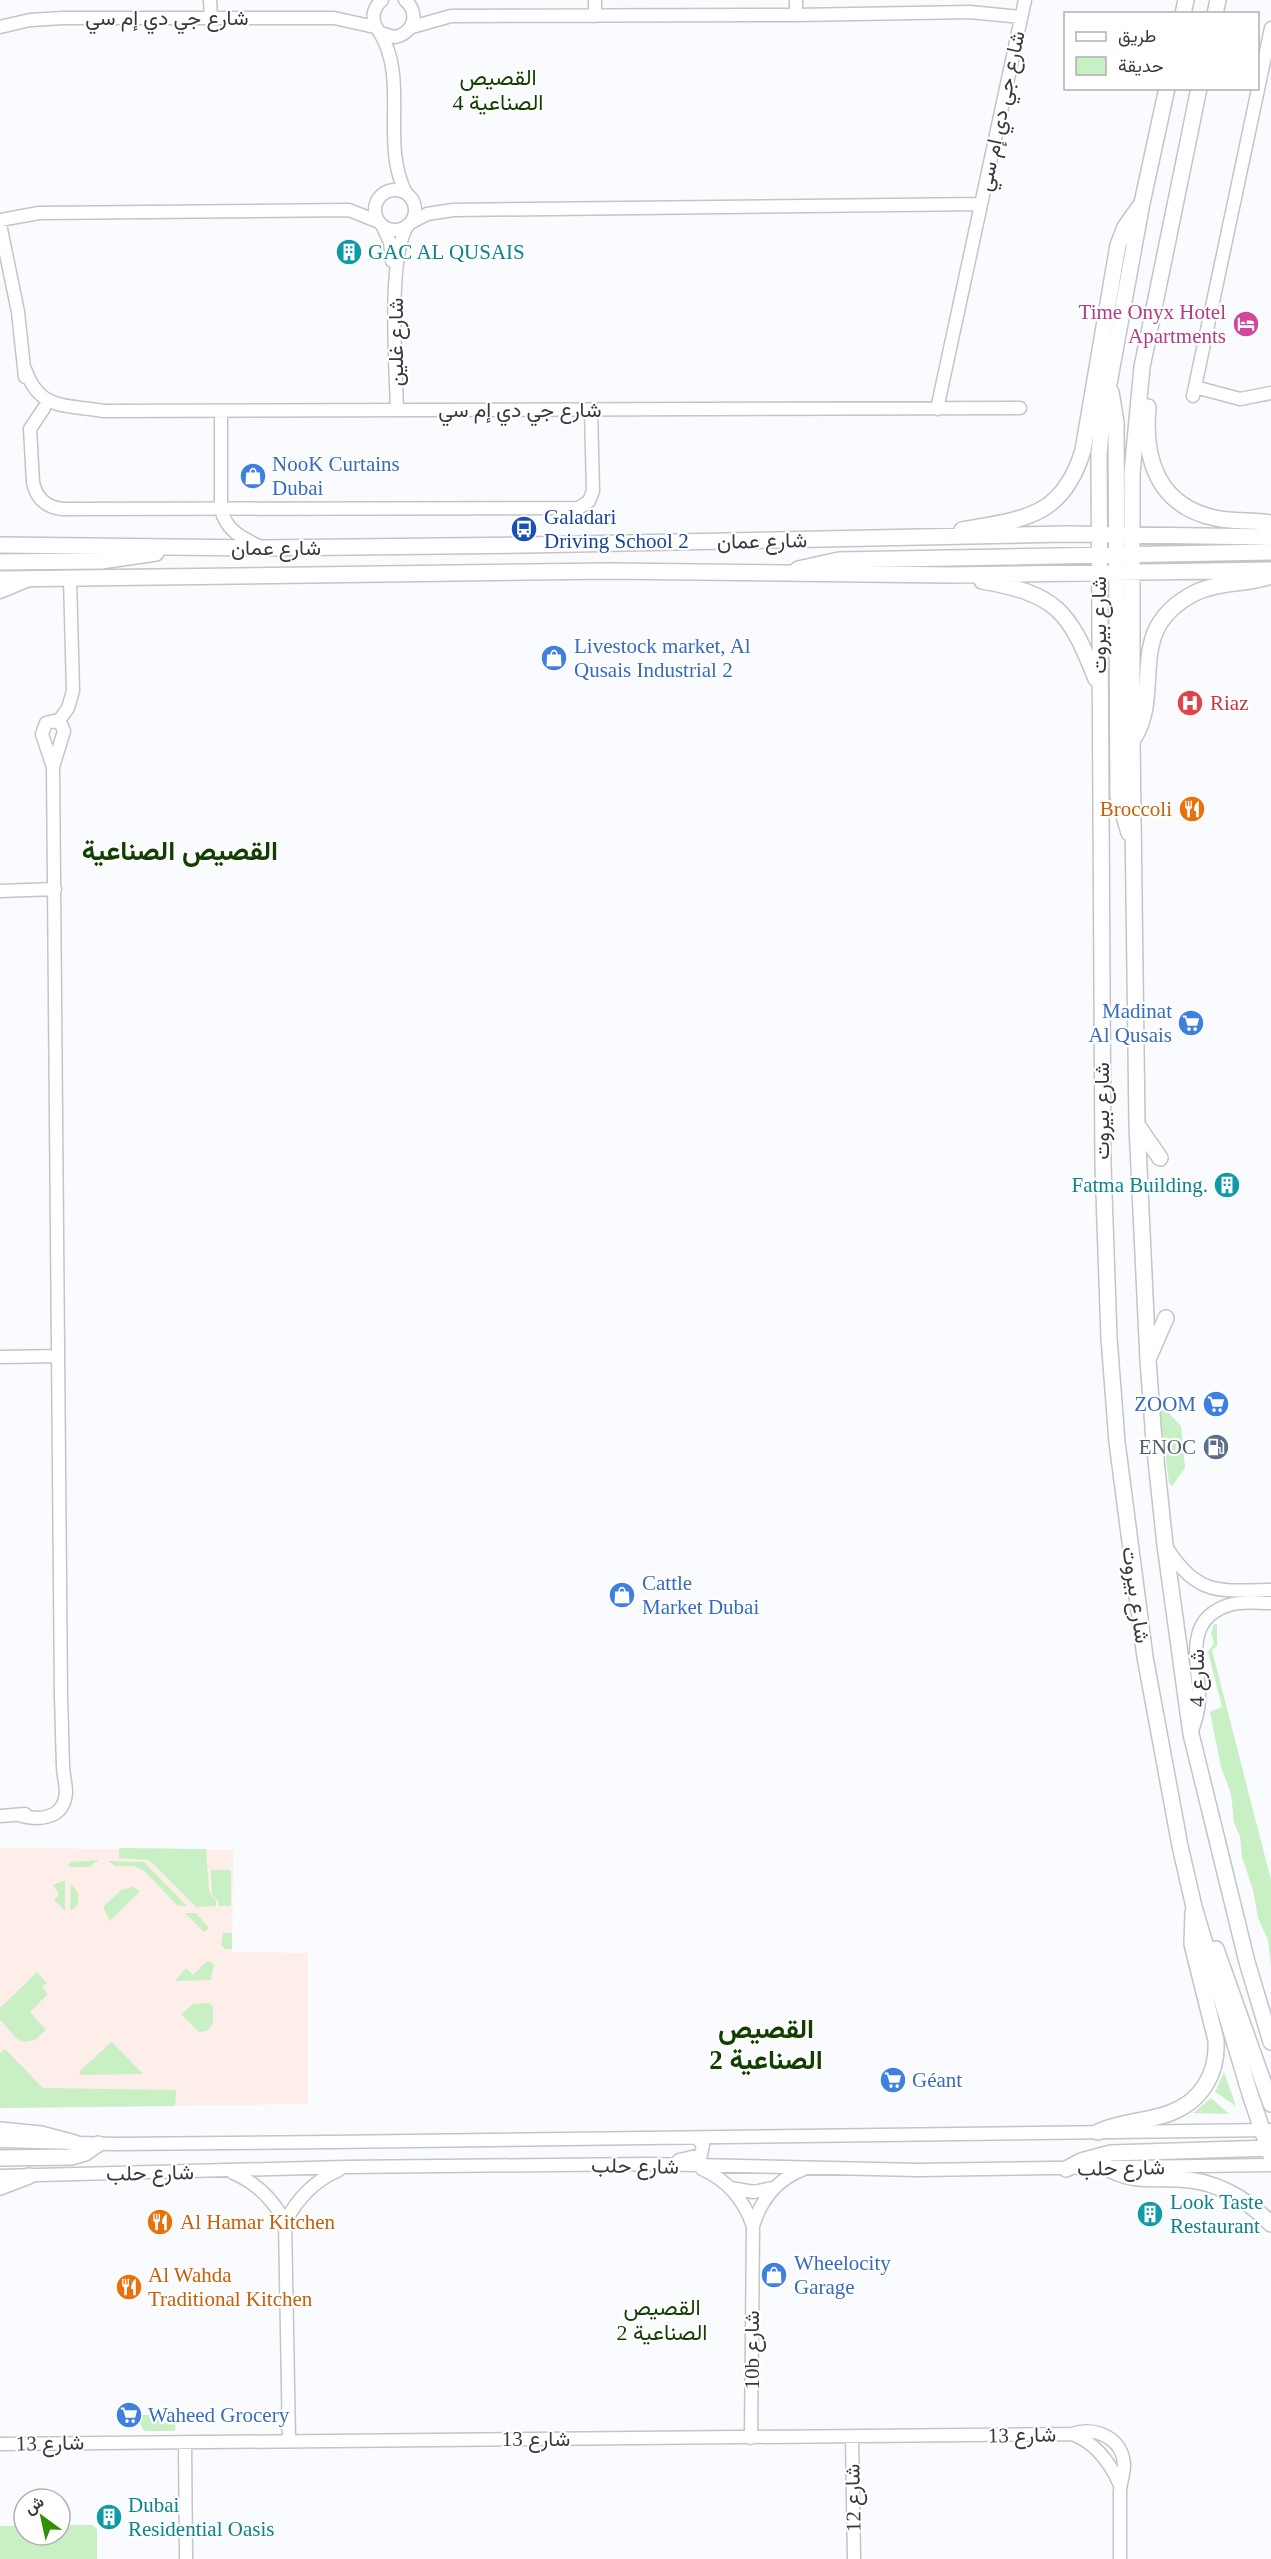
<svg xmlns="http://www.w3.org/2000/svg" width="1271" height="2559" viewBox="0 0 1271 2559" font-family="'Times New Roman',Vazirmatn,serif">
<style>
.industrial{fill:#fdeee9}
.green{fill:#c9f0c4}
.lines{fill:none;stroke-linecap:round;stroke-linejoin:round}
.minor-casing{stroke:#c2c5c9;stroke-width:15}
.major-casing{stroke:#c2c5c9;stroke-width:18}
.minor{stroke:#fff;stroke-width:12}
.major{stroke:#fff;stroke-width:15}
.labels{text-anchor:middle;dominant-baseline:central;stroke-width:4.5;stroke-linejoin:round;paint-order:stroke}
.street-label{font-size:21px;fill:#38393b;stroke:#fff}
.culture-label{font-size:21px;fill:#0d838f;stroke:#fff;text-anchor:start}
.hotel-label{font-size:21px;fill:#b23c85;stroke:#fff;text-anchor:end}
.shop-label{font-size:21px;fill:#366cbe;stroke:#fff;text-anchor:start}
.transit-label{font-size:21px;fill:#164399;stroke:#fff;text-anchor:start}
.health-label{font-size:21px;fill:#be3a42;stroke:#fff;text-anchor:start}
.food-label{font-size:21px;fill:#c56008;stroke:#fff;text-anchor:start}
.service-label{font-size:21px;fill:#4e5e75;stroke:#fff;text-anchor:end}
.neighbourhood-label{font-size:22px;fill:#123e01;stroke:#fff}
.district-label{font-size:27px;font-weight:bold;fill:#123e01;stroke:#fff}
</style>
<rect width="100%" height="100%" fill="#fafbfe"/>
<path class="industrial" d="M0 1848 233 1850 232 1952 308 1953V2104L0 2108Z"/>
<path class="green" d="M1159 1408H1164L1181 1426 1185 1468 1172 1486 1169 1483Z
M1214 1624H1217V1646L1212 1650 1271 1880V1966L1268 1940 1258 1918 1253 1890 1242 1857 1240 1836 1234 1823 1231 1794 1221 1767 1210 1712 1222 1707 1208 1652 1214 1643 1211 1633Z
M119 1848 206 1849 209 1892 216 1901V1906L196 1907 149 1860 119 1858Z
M99 1860 89 1867H68L70 1862Z
M108 1861 144 1862 187 1906H178L143 1870 134 1866H115Z
M211 1870H231V1906H219L218 1901 212 1895Z
M65 1880V1911L54 1900 59 1894 53 1885Z
M71 1885C80 1892 81 1901 74 1909H70Z
M133 1887 140 1891 110 1921 103 1907 121 1890Z
M185 1913H196L209 1928 204 1932Z
M223 1933H232V1949H225L221 1945Z
M207 1961 214 1964 211 1980 175 1981 186 1968 193 1975Z
M37 1972 47 1983 42 1987 48 1994 30 2012 46 2030 35 2040 24 2042 17 2039 0 2020V2008Z
M209 2003 213 2007V2023L207 2031 199 2032 181 2014 193 2004Z
M111 2042H112L143 2074 81 2075 79 2072Z
M5 2049 43 2088 176 2090 175 2106 0 2108V2053Z
M1224 2072 1236 2106 1215 2092Z
M1211 2098 1229 2114 1193 2113Z
M135 2415H176L175 2431H144Z
M60 2525H93L97 2529V2559H0V2526H24V2535H60Z"/>
<g class="lines">
<defs>
<path id="minor" d="M210 0 211 18
M382 0C371 10 371 22 380 33L395 37C414 33 420 13 405 0
M595 0V16
M796 0V15
M0 27 30 20 63 18H334L375 27
M412 27 451 16 796 15 970 12 1021 17
M380 33C409 80 380 144 406 193
M375 210a20 20 0 1 1 40 0a20 20 0 1 1-40 0Z
M0 220 39 213 349 210 379 222
M410 223 427 214 453 210 981 204
M0 224 18 312 25 377
M382 225 390 242 392 261
M25 369C40 412 67 404 103 411L1020 408
M1195 387 1240 399 1271 393
M1193 396 1271 28
M44 408 30 429 33 482C36 498 46 507 62 509L579 508 589 501 593 491 591 410
M937 409 1025 0
M397 410C396 368 387 256 408 225
M221 411V509C226 531 242 538 261 547
M0 592 29 580
M54 721 61 724 64 731 53 767 42 734 46 723Z
M58 722 68 708 73 691 70 578
M0 891 55 889
M0 1357 58 1356
M1167 1548C1197 1596 1220 1591 1271 1590
M1191 1733C1195 1723 1198 1713 1199 1702 1200 1666 1181 1620 1229 1605 1242 1601 1257 1603 1271 1603
M19 1815C39 1821 64 1819 66 1793 66 1784 63 1774 63 1765 62 1742 62 1720 61 1698L53 767
M0 1816 25 1814
M0 2141 115 2144 330 2142 1271 2130
M679 2160 701 2155 703 2145 697 2138
M702 2169C727 2180 744 2200 753 2226
M233 2173C257 2183 273 2199 285 2222L289 2441
M0 2176 346 2167 648 2164 918 2170 1271 2165
M731 2188 753 2192 773 2188
M285 2222C298 2198 314 2181 339 2170
M1072 2434C1096 2443 1110 2462 1120 2485
M751 2438 753 2226C761 2200 776 2180 802 2170
M852 2438 854 2559
M185 2442 186 2559
M0 2444 1072 2434C1095 2426 1123 2438 1124 2465 1124 2475 1120 2483 1120 2493 1120 2515 1120 2537 1120 2559"/>
<path id="major" d="M1183 14 1186 0
M1215 14 1218 0
M1167 88 1142 203 1102 422 1099 453 1103 1165 1109 1338 1117 1442 1145 1657 1180 1846 1194 1907 1250 2094 1271 2156
M1199 88 1142 367 1132 473V741L1137 1125 1148 1360 1154 1441 1165 1545 1191 1734 1247 1962 1271 2042
M1111 392 1116 422 1118 796 1129 833
M1148 407C1143 459 1158 506 1215 518 1233 522 1253 520 1271 523
M962 530C1023 519 1063 518 1083 450L1118 245 1125 227 1140 206
M0 545 262 548 525 545 1067 534 1271 537
M0 562 101 561 156 553
M798 569 839 560 1271 552
M0 579 609 571 950 575 1271 570
M982 581C1056 594 1069 610 1096 679
M1134 738C1164 689 1123 629 1195 593 1219 581 1246 585 1271 576
M1138 1126 1160 1158
M1149 1357 1166 1318
M1216 1949 1271 2104
M0 2130 41 2134 75 2143
M1098 2132C1121 2121 1147 2122 1170 2113 1202 2101 1218 2073 1216 2040L1192 1944 1193 1912
M0 2158 71 2157 85 2153 98 2144
M1106 2167C1129 2182 1152 2178 1178 2179 1214 2180 1246 2198 1271 2224
M1066 2169 1081 2161 1111 2153 1271 2148
M0 2187 29 2176"/>
</defs>
<use href="#minor" class="minor-casing"/>
<use href="#major" class="major-casing"/>
<use href="#minor" class="minor"/>
<use href="#major" class="major"/>
</g>
<defs>
<symbol id="building-disc" viewBox="-11 -11 22 22"><circle r="9.5" fill="#0f9aa8" stroke="#fff"/><path d="M-4-6H4V6H1V3H-1V6H-4ZM-2.5-4.3h1.7v1.8h-1.7ZM.8-4.3h1.7v1.8H.8ZM-2.5-1h1.7V.8h-1.7ZM.8-1h1.7V.8H.8Z" fill="#fff"/></symbol>
<symbol id="hotel-disc" viewBox="-11 -11 22 22"><circle r="9.5" fill="#d1479c" stroke="#fff"/><path d="M-6-4.5h1.5V1H6V5H4.5V3h-9V5H-6ZM-4 0a1.8 1.8 0 1 1 3.6 0ZM.5 0V-2.5h3Q6-2.5 6 0Z" fill="#fff"/></symbol>
<symbol id="shop-disc" viewBox="-11 -11 22 22"><circle r="9.5" fill="#3f7fe0" stroke="#fff"/><path d="M-5-2.5h2.3a2.7 3.5 0 0 1 5.4 0H5L5.5 6h-11ZM-1.5-2.5h3a1.5 2.3 0 0 0-3 0Z" fill="#fff"/></symbol>
<symbol id="bus-disc" viewBox="-11 -11 22 22"><circle r="9.5" fill="#1a4fb4" stroke="#fff"/><path d="M-5-6H5V4H4V6H2V4H-2V6H-4V4H-5ZM-3.5-4V0h7V-4ZM-3.5 1.2v1.5H-2V1.2ZM2 1.2v1.5H3.5V1.2Z" fill="#fff"/></symbol>
<symbol id="hospital-disc" viewBox="-11 -11 22 22"><circle r="9.5" fill="#e0444e" stroke="#fff"/><path d="M-5-5h3v3.5h4V-5h3V5h-3V1.5h-4V5h-3Z" fill="#fff"/></symbol>
<symbol id="restaurant-disc" viewBox="-11 -11 22 22"><circle r="9.5" fill="#e8710a" stroke="#fff"/><path d="M-5-6h1v4h1v-4h1v4h1v-4h1v5L-1.5 .5V6h-2V.5L-5-1ZM5-6V6H3V1.5H1.5Q1.5-4 5-6Z" fill="#fff"/></symbol>
<symbol id="supermarket-disc" viewBox="-11 -11 22 22"><circle r="9.5" fill="#3f7fe0" stroke="#fff"/><path d="M-6-5.5h2.5l.6 2H6L4.5 2H-2.5L-4.4-4H-6ZM-1.5 3.2a1.3 1.3 0 1 0 .1 0ZM3 3.2a1.3 1.3 0 1 0 .1 0Z" fill="#fff"/></symbol>
<symbol id="fuel-disc" viewBox="-11 -11 22 22"><circle r="9.5" fill="#5c6f8a" stroke="#fff"/><path d="M-5.5-6h7V0h2V4h1.3V-2.5L3-4.5l.8-.8L6-3V5H2.5V1h-1V6h-7ZM-4.2-4.7v3.2H.2V-4.7Z" fill="#fff"/></symbol>
</defs>
<g fill-rule="evenodd">
<use href="#building-disc" x="334" y="237" width="30" height="30"/>
<use href="#hotel-disc" x="1231" y="309" width="30" height="30"/>
<use href="#shop-disc" x="238" y="461" width="30" height="30"/>
<use href="#bus-disc" x="509" y="514" width="30" height="30"/>
<use href="#shop-disc" x="539" y="643" width="30" height="30"/>
<use href="#hospital-disc" x="1175" y="688" width="30" height="30"/>
<use href="#restaurant-disc" x="1177" y="794" width="30" height="30"/>
<use href="#supermarket-disc" x="1176" y="1008" width="30" height="30"/>
<use href="#building-disc" x="1212" y="1170" width="30" height="30"/>
<use href="#supermarket-disc" x="1201" y="1389" width="30" height="30"/>
<use href="#fuel-disc" x="1201" y="1432" width="30" height="30"/>
<use href="#shop-disc" x="607" y="1580" width="30" height="30"/>
<use href="#supermarket-disc" x="878" y="2065" width="30" height="30"/>
<use href="#building-disc" x="1135" y="2199" width="30" height="30"/>
<use href="#restaurant-disc" x="145" y="2207" width="30" height="30"/>
<use href="#shop-disc" x="759" y="2260" width="30" height="30"/>
<use href="#restaurant-disc" x="114" y="2272" width="30" height="30"/>
<use href="#supermarket-disc" x="114" y="2400" width="30" height="30"/>
<use href="#building-disc" x="94" y="2502" width="30" height="30"/>
</g>
<g class="labels">
<g class="street-label">
<text x="167" y="18">شارع جي دي إم سي</text>
<text transform="translate(1001 111) rotate(-78)">شارع جي دي إم سي</text>
<text transform="translate(396 342) rotate(-90)">شارع غلين</text>
<text x="520" y="410">شارع جي دي إم سي</text>
<text transform="translate(762 541) rotate(-1)">شارع عمان</text>
<text x="276" y="548">شارع عمان</text>
<text transform="translate(1099 625) rotate(-90)">شارع بيروت</text>
<text transform="translate(1102 1111) rotate(-90)">شارع بيروت</text>
<text transform="translate(1136 1595) rotate(82)">شارع بيروت</text>
<text transform="translate(1197 1678) rotate(-90)">شارع 4</text>
<text transform="translate(635 2166) rotate(1)">شارع حلب</text>
<text transform="translate(1121 2168) rotate(-1)">شارع حلب</text>
<text transform="translate(150 2173) rotate(-1)">شارع حلب</text>
<text transform="translate(752 2350) rotate(-90)">10b شارع</text>
<text transform="translate(1022 2435) rotate(-1)">شارع 13</text>
<text x="536" y="2439">شارع 13</text>
<text transform="translate(50 2443) rotate(-1)">شارع 13</text>
<text transform="translate(853 2498) rotate(-91)">شارع 12</text>
</g>
<g class="culture-label">
<text x="368" y="252">GAC AL QUSAIS</text>
<text x="1208" y="1185" text-anchor="end">Fatma Building.</text>
<text x="1170" y="2202">Look Taste<tspan x="1170" dy="24">Restaurant</tspan></text>
<text x="128" y="2505">Dubai<tspan x="128" dy="24">Residential Oasis</tspan></text>
</g>
<g class="hotel-label">
<text x="1226" y="312">Time Onyx Hotel<tspan x="1226" dy="24">Apartments</tspan></text>
</g>
<g class="shop-label">
<text x="272" y="464">NooK Curtains<tspan x="272" dy="24">Dubai</tspan></text>
<text x="574" y="646">Livestock market, Al<tspan x="574" dy="24">Qusais Industrial 2</tspan></text>
<text x="1172" y="1011" text-anchor="end">Madinat<tspan x="1172" dy="24">Al Qusais</tspan></text>
<text x="1196" y="1404" text-anchor="end">ZOOM</text>
<text x="642" y="1583">Cattle<tspan x="642" dy="24">Market Dubai</tspan></text>
<text x="912" y="2080">Géant</text>
<text x="794" y="2263">Wheelocity<tspan x="794" dy="24">Garage</tspan></text>
<text x="148" y="2415">Waheed Grocery</text>
</g>
<g class="transit-label">
<text x="544" y="517">Galadari<tspan x="544" dy="24">Driving School 2</tspan></text>
</g>
<g class="health-label">
<text x="1210" y="703">Riaz</text>
</g>
<g class="food-label">
<text x="1172" y="809" text-anchor="end">Broccoli</text>
<text x="180" y="2222">Al Hamar Kitchen</text>
<text x="148" y="2275">Al Wahda<tspan x="148" dy="24">Traditional Kitchen</tspan></text>
</g>
<g class="service-label">
<text x="1196" y="1447">ENOC</text>
</g>
<g class="neighbourhood-label">
<text x="498" y="77">القصيص<tspan x="498" dy="25">الصناعية 4</tspan></text>
<text x="662" y="2307">القصيص<tspan x="662" dy="25">الصناعية 2</tspan></text>
</g>
<g class="district-label">
<text x="180" y="851">القصيص الصناعية</text>
<text x="766" y="2029">القصيص<tspan x="766" dy="31">الصناعية 2</tspan></text>
</g>
</g>
<rect x="1064" y="12" width="195" height="78" fill="#ffffff" stroke="#afb0b1" stroke-width="1.5"/>
<rect x="1076" y="32" width="30" height="9" fill="#ffffff" stroke="#afb0b1" stroke-width="1.5"/>
<text x="1118" y="42" font-size="18" fill="#38393b">طريق</text>
<rect x="1076" y="57" width="30" height="18" fill="#c9f0c4" stroke="#afb0b1" stroke-width="1.5"/>
<text x="1118" y="72" font-size="18" fill="#38393b">حديقة</text>
<g transform="translate(42 2517) rotate(327)"><circle r="28" fill="#ffffff" stroke="#afb0b1" stroke-width="1.5"/>
<path d="M0-4.5L10 22L0 15L-10 22Z" fill="#329005"/>
<text y="-9" font-size="16" font-weight="bold" text-anchor="middle" fill="#38393b">ش</text>
</g>
</svg>
